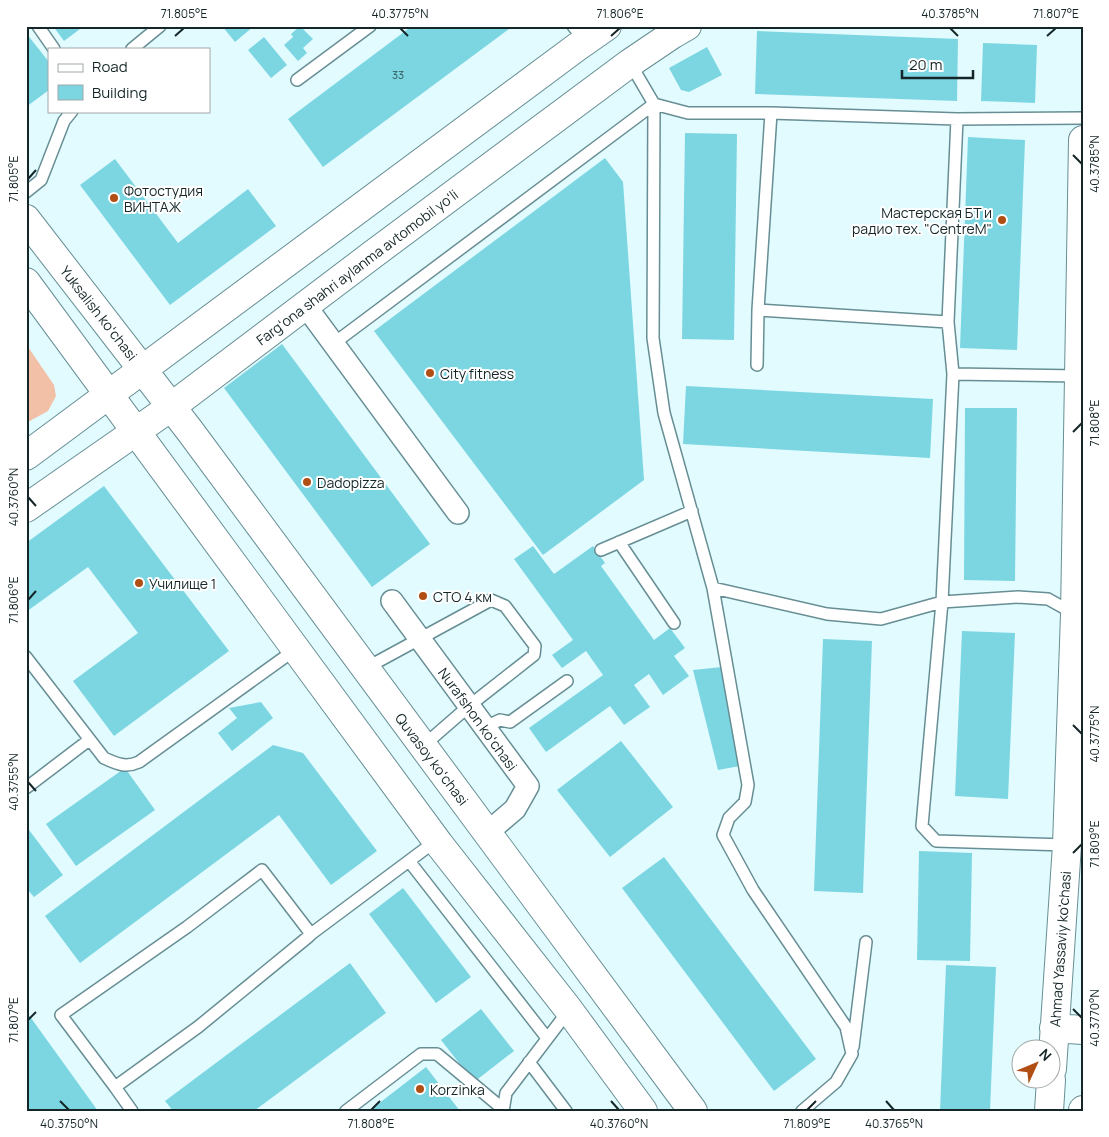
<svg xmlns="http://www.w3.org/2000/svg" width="1109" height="1137" viewBox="0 0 1109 1137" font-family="Manrope,sans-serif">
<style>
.green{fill:#f2bfa7}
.building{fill:#7cd6e2}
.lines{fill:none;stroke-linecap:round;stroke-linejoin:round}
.lane-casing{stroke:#668e94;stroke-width:14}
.street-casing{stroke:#668e94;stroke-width:24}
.secondary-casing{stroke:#668e94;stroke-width:30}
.primary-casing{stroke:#668e94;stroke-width:30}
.highway-casing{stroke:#668e94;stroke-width:30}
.lane{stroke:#fff;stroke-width:11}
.street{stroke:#fff;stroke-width:21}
.secondary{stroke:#fff;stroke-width:28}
.primary{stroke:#fff;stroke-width:28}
.highway{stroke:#fff;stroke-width:28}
.ticks{fill:none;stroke:#152628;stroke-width:2}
.poi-dot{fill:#b04e14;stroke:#fff;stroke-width:2}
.labels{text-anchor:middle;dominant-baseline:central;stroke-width:4;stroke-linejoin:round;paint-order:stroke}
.number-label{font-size:11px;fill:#2f5256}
.poi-label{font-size:14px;fill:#152628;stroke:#fff;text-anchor:start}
.street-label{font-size:14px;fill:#152628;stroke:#fff}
.neatline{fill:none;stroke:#152628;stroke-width:2}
.ticks-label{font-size:12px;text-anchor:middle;fill:#152628}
</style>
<rect width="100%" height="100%" fill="#e2fbff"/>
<path class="green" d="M26 344 54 385 56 396 48 411 26 423Z"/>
<path class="building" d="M53 26H84L64 41Z
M222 26H254L235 42Z
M300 26 313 39 303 48 307 53 298 61 284 45 293 37 291 34Z
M412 26H513L323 167 288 119Z
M757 31 958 39 957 101 755 94Z
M26 33 49 62V90L26 107Z
M264 37 287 65 271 78 248 50Z
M983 43 1037 45 1035 103 981 101Z
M707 47 722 75 689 92 681 90 669 68Z
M685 133 737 134 734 340 682 339Z
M968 137 1025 140 1017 350 960 348Z
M605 158 623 182 644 480 543 555 374 331Z
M115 159 178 243 248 189 276 226 170 305 80 185Z
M282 344 430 544 372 587 224 388Z
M686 386 933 399 930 458 683 444Z
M965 408H1017L1015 581 964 580Z
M104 486 229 651 114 736 73 681 138 633 88 567 26 612V543Z
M533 546 554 574 593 546 605 563 601 566 654 640 670 628 685 648 674 656 689 676 663 695 649 674 634 685 650 707 624 725 610 706 546 752 529 728 603 675 586 651 562 668 552 655 573 640 514 559Z
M962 631 1015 633 1008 799 955 796Z
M823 639 872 641 863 893 814 891Z
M722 667 740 766 718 770 693 670Z
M261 702 273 718 232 751 218 733 237 718 229 708Z
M621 741 673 807 610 857 557 790Z
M273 745 303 753 377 851 331 885 279 815 80 963 45 916Z
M125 768 155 810 76 866 46 824Z
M26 826 63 875 34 897 26 888Z
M919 851 972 853 970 961 917 960Z
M664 857 816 1059 774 1091 622 888Z
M403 888 471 977 436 1003 369 914Z
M350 963 386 1013 254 1111H173L165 1101Z
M946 965 996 967 990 1111H940Z
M481 1009 514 1051 474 1082 441 1040Z
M26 1011 98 1111H26Z
M426 1067 460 1111H369Z"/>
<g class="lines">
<defs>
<path id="lane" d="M38 26 54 49
M573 26 585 41
M132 49 160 26
M630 63 654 104 653 338 664 413 713 588 748 785 745 802 729 818 723 835 753 890 846 1027 852 1054 836 1082 802 1111
M297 80 370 26
M771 113 957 119
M26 192 41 180 64 121 72 111
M948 322 953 374 942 602 922 826 936 841 1067 845
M333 344 654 104 688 113H771L758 310 948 322 957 119 1083 118
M757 365 758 310
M953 374 1079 376
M619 542 674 623
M601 550 692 511
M713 588 827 614 881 619 942 602 1018 597 1048 599 1075 614
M26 657 104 758C117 764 126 768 139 762L296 649
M366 668 491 600 505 606 535 646 534 655 469 706 423 746
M485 727 500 720 510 722 567 681
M26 788 89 740
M409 861 547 1038
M311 934 262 870 187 927 61 1015 115 1087 198 1027 308 937 311 934 437 840
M853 1047 866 942
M529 1062 566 1111
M115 1087 132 1111
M346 1111 421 1054H437L503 1109
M503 1111 506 1093 569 1010"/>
<path id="street" d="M305 305 458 513
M392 601 528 786 515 809 487 833"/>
<path id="secondary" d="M1054 1028 1083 1030
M1052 1069 1067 845 1075 614 1083 140
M1049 1111 1051 1080
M1083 1111V1110"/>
<path id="primary" d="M26 219 190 431 693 1111
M26 282 439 844 569 1010 643 1111"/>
<path id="highway" d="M26 456 577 47 607 26
M26 508 171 407 372 255 630 63 673 34 687 26"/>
</defs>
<use href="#lane" class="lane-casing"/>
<use href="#street" class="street-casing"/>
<use href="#secondary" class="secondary-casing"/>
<use href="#primary" class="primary-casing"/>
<use href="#highway" class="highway-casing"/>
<use href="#lane" class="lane"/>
<use href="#street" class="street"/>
<use href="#secondary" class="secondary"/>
<use href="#primary" class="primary"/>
<use href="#highway" class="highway"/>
</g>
<path class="ticks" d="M400 28 408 36M950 28 958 36M175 36 184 28M611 36 620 28M1047 36 1056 28M1073 155 1082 164M28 179 36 170M1073 432 1082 423M28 497 36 506M28 600 36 591M1073 725 1082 734M28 782 36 791M1073 853 1082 844M1073 1009 1082 1018M28 1020 36 1012M60 1101 69 1110M611 1101 619 1110M886 1101 894 1110M371 1110 380 1101M807 1110 816 1101"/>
<g class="poi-dot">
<circle cx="114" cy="198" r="5"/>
<circle cx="1002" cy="220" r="5"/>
<circle cx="430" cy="373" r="5"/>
<circle cx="307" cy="482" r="5"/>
<circle cx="139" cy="583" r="5"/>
<circle cx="423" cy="596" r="5"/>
<circle cx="420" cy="1089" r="5"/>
</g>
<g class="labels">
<g class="number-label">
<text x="398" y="74">33</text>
</g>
<g class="poi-label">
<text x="124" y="190">Фотостудия<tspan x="124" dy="16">ВИНТАЖ</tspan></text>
<text x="992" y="212" text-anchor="end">Мастерская БТ и<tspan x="992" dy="16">радио тех. "CentreM"</tspan></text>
<text x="440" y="373">City fitness</text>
<text x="317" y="482">Dadopizza</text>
<text x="149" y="583">Училище 1</text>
<text x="433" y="596">СТО 4 км</text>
<text x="430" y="1089">Korzinka</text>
</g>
<g class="street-label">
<text transform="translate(357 267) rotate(-37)">Fargʻona shahri aylanma avtomobil yoʻli</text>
<text transform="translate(99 313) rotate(52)">Yuksalish koʻchasi</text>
<text transform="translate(478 719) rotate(54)">Nurafshon koʻchasi</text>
<text transform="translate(432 759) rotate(53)">Quvasoy koʻchasi</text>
<text transform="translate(1060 949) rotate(-86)">Ahmad Yassaviy ko'chasi</text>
</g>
</g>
<rect width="1109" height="1137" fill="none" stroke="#ffffff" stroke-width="55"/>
<rect x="48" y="48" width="162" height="65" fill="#ffffff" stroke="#a1a8a9"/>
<rect x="58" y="64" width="25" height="8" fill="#ffffff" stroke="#a1a8a9"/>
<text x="92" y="72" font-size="15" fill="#152628">Road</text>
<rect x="58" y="85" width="25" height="15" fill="#7cd6e2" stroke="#a1a8a9"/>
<text x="92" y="98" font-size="15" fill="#152628">Building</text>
<g transform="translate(1036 1064) rotate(46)"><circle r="24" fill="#ffffff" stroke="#a1a8a9"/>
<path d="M0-4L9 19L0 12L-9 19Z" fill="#b04e14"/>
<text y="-8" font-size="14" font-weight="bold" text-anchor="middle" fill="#152628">N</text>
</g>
<path d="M902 70v8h71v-8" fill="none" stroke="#152628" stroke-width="2.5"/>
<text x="909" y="70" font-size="15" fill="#152628" stroke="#ffffff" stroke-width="4" paint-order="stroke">20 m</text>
<rect x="28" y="28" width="1054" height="1082" class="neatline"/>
<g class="ticks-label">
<text x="184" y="18">71.805°E</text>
<text x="400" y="18">40.3775°N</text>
<text x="620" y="18">71.806°E</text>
<text x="950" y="18">40.3785°N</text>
<text x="1056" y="18">71.807°E</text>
<text transform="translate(1095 164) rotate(-90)" y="4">40.3785°N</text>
<text transform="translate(14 179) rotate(-90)" y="4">71.805°E</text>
<text transform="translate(1095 423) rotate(-90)" y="4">71.808°E</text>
<text transform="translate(14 497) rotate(-90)" y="4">40.3760°N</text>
<text transform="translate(14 600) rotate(-90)" y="4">71.806°E</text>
<text transform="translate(1095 734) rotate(-90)" y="4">40.3775°N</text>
<text transform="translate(14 782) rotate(-90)" y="4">40.3755°N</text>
<text transform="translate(1095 844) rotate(-90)" y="4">71.809°E</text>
<text transform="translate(1095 1018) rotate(-90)" y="4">40.3770°N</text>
<text transform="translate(14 1020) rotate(-90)" y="4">71.807°E</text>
<text x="69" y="1128">40.3750°N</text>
<text x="371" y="1128">71.808°E</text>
<text x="619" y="1128">40.3760°N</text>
<text x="807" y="1128">71.809°E</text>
<text x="894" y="1128">40.3765°N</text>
</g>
</svg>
